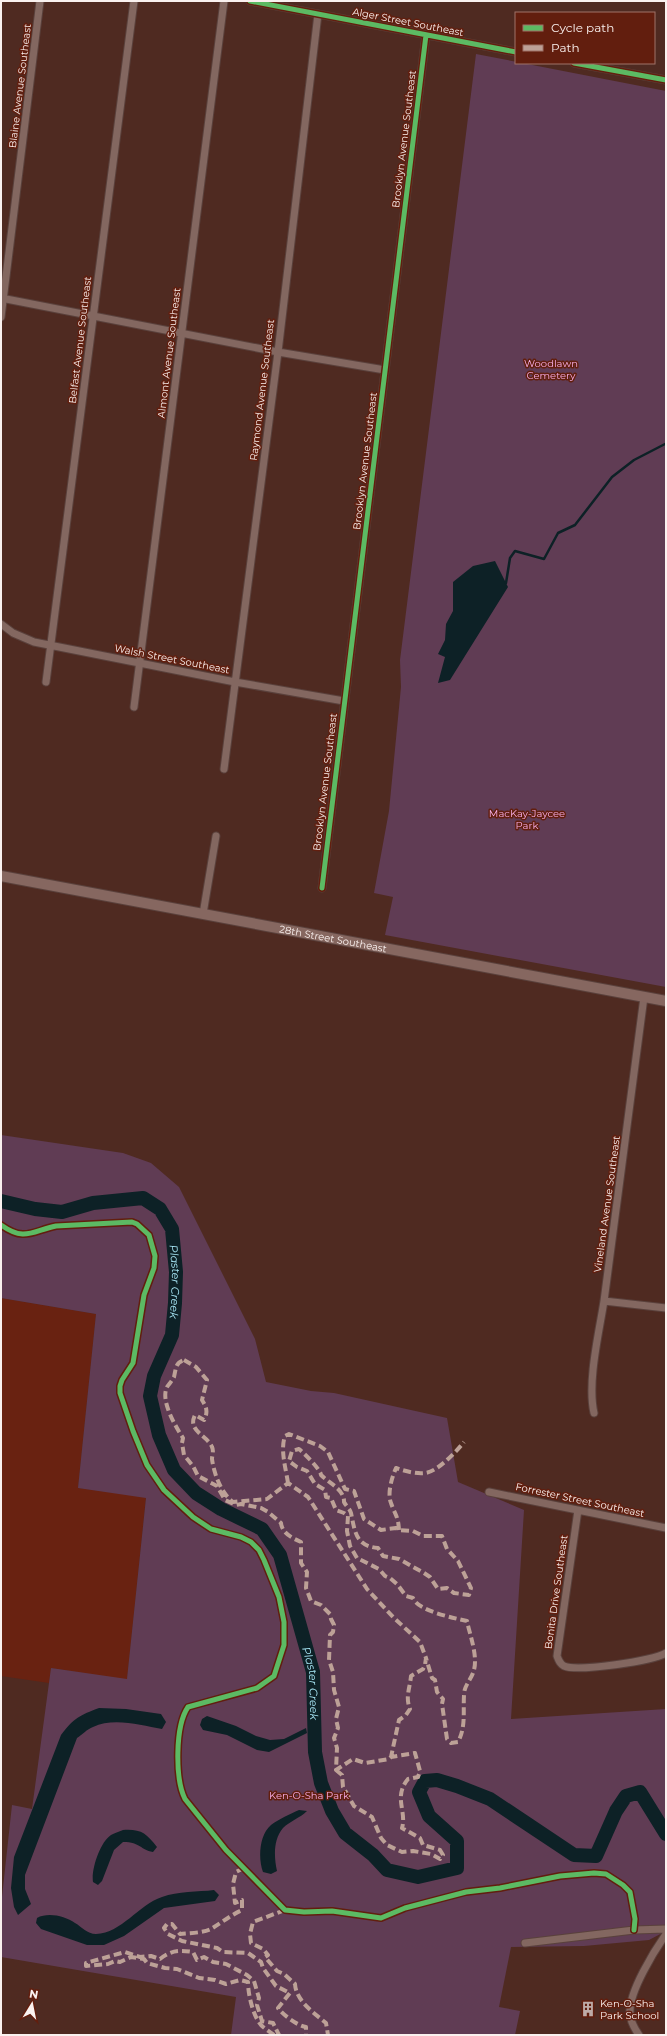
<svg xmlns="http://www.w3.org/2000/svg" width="667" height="2036" viewBox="0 0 667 2036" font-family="Montserrat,sans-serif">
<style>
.built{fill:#692211}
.green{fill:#603c54}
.water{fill:#0d2126}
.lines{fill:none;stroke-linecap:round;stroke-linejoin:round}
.stream{stroke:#0d2126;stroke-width:2.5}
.river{stroke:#0d2126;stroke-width:14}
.street-casing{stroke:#5a413c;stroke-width:9}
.primary-casing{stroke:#5a413c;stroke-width:12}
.street{stroke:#836760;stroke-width:7}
.primary{stroke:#866760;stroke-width:10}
.quiet{stroke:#bda197;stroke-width:4;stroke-dasharray:8 4;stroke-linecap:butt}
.cycleway-casing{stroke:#621e0e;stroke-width:8}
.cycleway{stroke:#5cba63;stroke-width:5}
.labels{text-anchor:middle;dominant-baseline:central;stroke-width:3;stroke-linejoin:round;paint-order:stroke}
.street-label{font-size:10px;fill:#faf1ef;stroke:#621e0e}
.park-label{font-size:10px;fill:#f6aee7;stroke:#621e0e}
.poi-label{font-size:10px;fill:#faf1ef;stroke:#621e0e;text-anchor:start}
.water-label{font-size:11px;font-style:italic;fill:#a9e8f7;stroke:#621e0e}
</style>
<rect width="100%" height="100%" fill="#4f2a21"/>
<path class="built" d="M1 1298 96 1314 78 1488 146 1497 127 1680 51 1668 49 1683 1 1676Z"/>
<path class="green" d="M476 54 666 91V987L385 935 393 897 374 893 389 811 401 687 400 660Z
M1 1135 123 1153 151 1163 179 1187 255 1339 266 1382 311 1391 334 1393 447 1418 458 1482 524 1510 511 1719 666 1709V1931L649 1940 584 1946 511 1947 499 2007 520 2011 515 2035H231L236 1997 1 1957V1906L12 1805 32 1809 51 1668 127 1679 146 1498 78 1488 96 1314 1 1298Z"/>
<path class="water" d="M495 561 508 587 450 680 438 683 445 657 438 654 445 640 446 624 453 611V582L473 566Z
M99 1708 126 1709 161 1714 166 1722 162 1729C141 1725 113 1717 93 1727 87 1729 82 1735 77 1738L25 1875V1889L31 1904 18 1915 14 1907 11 1888 14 1857 61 1735C74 1718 80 1715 99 1708Z
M207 1716 236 1726 256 1736 270 1740 284 1739 306 1728 307 1733 269 1752 257 1750 227 1735 203 1730 200 1725 202 1719Z
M299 1810 307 1811C300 1818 290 1821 283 1828 273 1840 274 1857 277 1871L271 1874 263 1872C258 1859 259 1835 271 1825 279 1819 290 1814 299 1810Z
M123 1830C141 1829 146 1833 157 1847L153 1852C140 1850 141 1842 123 1842L114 1850 102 1881 98 1885 93 1882C91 1870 100 1842 111 1835 114 1833 119 1832 123 1830Z
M214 1890 219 1895 215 1901 164 1908 124 1936 104 1945H87L41 1929 36 1923 37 1918C48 1912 65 1916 75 1923 82 1927 87 1934 96 1934 122 1933 138 1905 162 1897 178 1891 198 1892 214 1890Z"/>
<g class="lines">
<path class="stream" d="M506 583 510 558 515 551 544 559 558 533 575 525 612 477 634 460 665 444"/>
<path class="river" id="s1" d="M1 1201 35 1209 62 1212 93 1203 143 1198 160 1209 172 1229 176 1272 175 1303 172 1335 154 1376 150 1396 159 1435 174 1470 196 1493 221 1509 262 1529 280 1555 313 1672 315 1752 321 1783 332 1811 345 1833 373 1855 387 1870 418 1877 457 1868V1841L429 1816 419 1792 425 1781 437 1780 457 1786 490 1799 574 1855 596 1856 616 1811 626 1796 640 1792 666 1834"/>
<defs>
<path id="street" d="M250 1 516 52
M574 63 666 80
M1 298 278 352 385 370
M1 317 40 1
M1 624 13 633 34 642 235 682 344 701
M46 682 134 1
M134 707 224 1
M224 769 278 352 318 14
M322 888 426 35
M203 914 216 836
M604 1301 666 1308
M594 1413C587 1382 599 1333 604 1301L644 997
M489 1492 666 1528
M578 1510 557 1656C559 1661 560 1664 564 1666 577 1672 654 1661 666 1653
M525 1943 634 1930 666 1929
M639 2035C634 2028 630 2021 630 2012 629 1992 654 1951 666 1934"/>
<g id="primary">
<path id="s2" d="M1 876 666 1001"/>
</g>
</defs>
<use href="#street" class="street-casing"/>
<use href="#primary" class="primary-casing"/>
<use href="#street" class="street"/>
<use href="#primary" class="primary"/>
<path class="quiet" d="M184 1360 196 1367 207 1380 202 1400C207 1408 208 1412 204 1420L195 1415C187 1431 207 1435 212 1447 214 1451 212 1455 212 1459 214 1474 221 1493 233 1502L267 1499 288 1483 308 1497 367 1589 393 1617 420 1642 426 1658 425 1665 423 1669 411 1676C410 1688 405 1697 410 1709L406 1715 399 1720 391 1757 389 1759 365 1763 353 1759 336 1770 337 1748 334 1738 338 1728 336 1719 339 1707 334 1690 333 1672 329 1660 330 1635 333 1632 334 1625 331 1619 330 1614 321 1605 311 1601 306 1588 307 1572 301 1563V1542C292 1538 282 1533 281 1523L268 1512 261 1508 241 1504 236 1505 225 1500 217 1486 198 1476 193 1466 184 1455 182 1443 183 1438C176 1427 160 1401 167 1387 169 1384 172 1381 174 1377 176 1369 175 1363 184 1360Z
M288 1483C286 1469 280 1450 285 1436L289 1434 320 1446 328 1452 345 1489 354 1491 364 1519 381 1530 396 1528 399 1530 413 1531 423 1536H442L447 1549 458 1561 471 1588 469 1595 454 1593 447 1588 438 1589 430 1577 424 1573 399 1559 383 1556 378 1548C355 1546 355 1531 351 1513 350 1509 346 1506 344 1502 344 1500 344 1498 343 1496 339 1487 328 1482 321 1475 321 1470 304 1453 299 1449L292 1451 289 1461 297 1467 307 1471 315 1484 325 1490 326 1497 331 1498 336 1510 344 1513 348 1516 347 1531 350 1546 357 1558 379 1569 385 1576 390 1578 397 1584 406 1596 413 1598C418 1611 454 1618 467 1621 470 1636 479 1658 473 1673 470 1681 464 1686 464 1695 463 1712 466 1727 458 1742L451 1743 447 1739 442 1704 443 1699 437 1692 435 1680 432 1678 426 1658
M399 1530C398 1515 395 1515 391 1503 387 1493 392 1477 396 1468 405 1471 415 1474 425 1473 437 1472 456 1452 464 1442
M336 1770 342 1775 343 1787 354 1806 372 1817 381 1838 387 1845 402 1852 413 1851 431 1854 440 1859 443 1855 440 1850 423 1845 420 1838 402 1828C407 1811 393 1797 408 1779L418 1777 420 1771 415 1753 391 1757
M244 1868 236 1872 233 1884 235 1903 242 1900V1910C231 1915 221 1923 211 1929 202 1933 190 1933 180 1934L172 1924H167L164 1928 168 1934 182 1941 217 1948 223 1952 248 1953 261 1962 263 1968 276 1986 290 1993 278 2008C283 2015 298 2026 306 2027V2035
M285 1910 253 1922 250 1934 251 1943 263 1949 268 1955 265 1957 277 1971 284 1974 295 1984C296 2001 314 2013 326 2023L328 2035
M274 2035C270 2032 265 2029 261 2025 253 2016 248 1994 248 1982L240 1980 226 1984 215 1980 199 1978 177 1969 165 1968 147 1963 144 1959 131 1957 120 1962 115 1961 108 1964 86 1966V1963L125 1952 140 1957 151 1956 160 1959C172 1950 179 1950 193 1952L197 1960 204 1957 213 1962 226 1964 247 1975 254 1981 259 1998 257 2005 262 2021 273 2023 279 2035"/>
<defs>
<path id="cycleway" d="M250 1 516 52
M574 63 666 80
M322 888 426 35
M1 1225C25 1242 32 1231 56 1226L132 1222 137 1224 149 1235 155 1256 154 1268 144 1295 133 1363 122 1380 120 1386V1393L133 1431 147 1465 164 1490 193 1517 211 1529 241 1537 251 1542 259 1550 264 1560 279 1597 284 1622V1645L274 1676 257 1688 188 1707C175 1726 175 1779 185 1799L226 1850 285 1910 304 1912 332 1911 381 1918 405 1908 466 1892 500 1888 560 1876 594 1873 606 1874 623 1885 630 1892 635 1919 634 1930"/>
</defs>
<use href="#cycleway" class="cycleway-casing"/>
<use href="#cycleway" class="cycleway"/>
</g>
<defs>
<symbol id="building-bare" viewBox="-9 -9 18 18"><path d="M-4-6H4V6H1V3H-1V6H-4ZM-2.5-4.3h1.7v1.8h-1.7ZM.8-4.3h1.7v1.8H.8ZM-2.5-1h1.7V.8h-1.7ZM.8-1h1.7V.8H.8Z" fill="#beaba7" stroke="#621e0e" stroke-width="2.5" paint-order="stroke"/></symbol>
</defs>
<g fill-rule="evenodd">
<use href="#building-bare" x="577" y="1998" width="22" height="22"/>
</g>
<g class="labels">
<g class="street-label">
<text transform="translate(408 22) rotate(11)">Alger Street Southeast</text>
<text transform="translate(20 86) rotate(-83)">Blaine Avenue Southeast</text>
<text transform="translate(404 139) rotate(-83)">Brooklyn Avenue Southeast</text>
<text transform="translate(80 340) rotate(-83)">Belfast Avenue Southeast</text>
<text transform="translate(169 353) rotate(-83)">Almont Avenue Southeast</text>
<text transform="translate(262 390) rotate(-83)">Raymond Avenue Southeast</text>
<text transform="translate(365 461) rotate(-83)">Brooklyn Avenue Southeast</text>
<text transform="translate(172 659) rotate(11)">Walsh Street Southeast</text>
<text transform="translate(325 782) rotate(-83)">Brooklyn Avenue Southeast</text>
<text stroke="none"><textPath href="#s2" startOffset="338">28th Street Southeast</textPath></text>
<text transform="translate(607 1204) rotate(-82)">Vineland Avenue Southeast</text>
<text transform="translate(580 1500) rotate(12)">Forrester Street Southeast</text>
<text transform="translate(556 1592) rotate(-82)">Bonita Drive Southeast</text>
</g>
<g class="park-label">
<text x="551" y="363">Woodlawn<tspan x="551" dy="12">Cemetery</tspan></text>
<text x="527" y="813">MacKay-Jaycee<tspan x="527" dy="12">Park</tspan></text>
<text x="309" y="1795">Ken-O-Sha Park</text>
</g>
<g class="poi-label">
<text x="600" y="2003">Ken-O-Sha<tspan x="600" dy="12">Park School</tspan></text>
</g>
<g class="water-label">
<text stroke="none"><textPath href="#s1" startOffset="241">Plaster Creek</textPath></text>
<text stroke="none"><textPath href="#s1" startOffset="709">Plaster Creek</textPath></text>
</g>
</g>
<rect width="667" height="2036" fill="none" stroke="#faf1ef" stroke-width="4"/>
<rect x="515" y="12" width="140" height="52" fill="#621e0e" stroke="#9f7268"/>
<rect x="523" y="25" width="20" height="6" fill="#5cba63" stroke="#9f7268"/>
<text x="551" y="32" font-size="12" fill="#faf1ef">Cycle path</text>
<rect x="523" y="45" width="20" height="6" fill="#bda197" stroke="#9f7268"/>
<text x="551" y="52" font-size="12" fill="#faf1ef">Path</text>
<g transform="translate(32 2004) rotate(10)" stroke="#621e0e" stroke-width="3" paint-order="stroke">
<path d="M0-3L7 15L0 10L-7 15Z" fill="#faf1ef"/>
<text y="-6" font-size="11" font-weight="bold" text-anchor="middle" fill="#faf1ef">N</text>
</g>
</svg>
